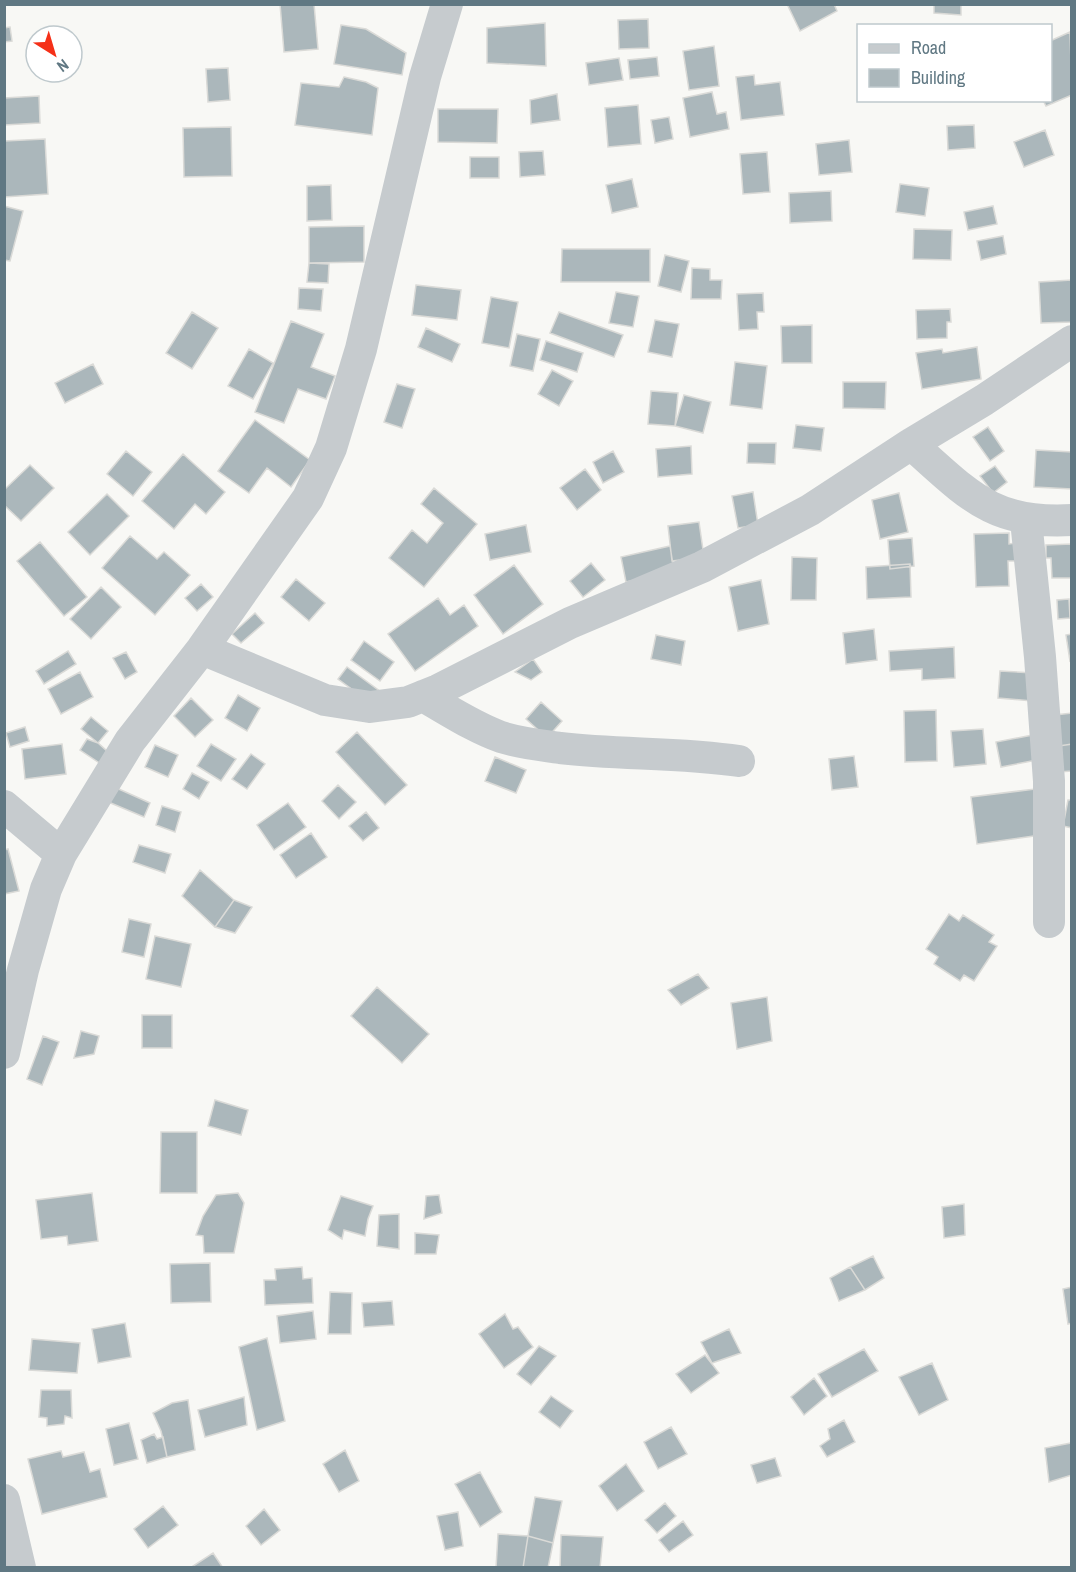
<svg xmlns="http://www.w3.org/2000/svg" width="1076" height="1572" viewBox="0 0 1076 1572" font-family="'Archivo Narrow',sans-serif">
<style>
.building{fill:#abb7bb;stroke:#dadad7;stroke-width:1.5}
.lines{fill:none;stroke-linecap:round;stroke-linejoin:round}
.minor{stroke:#c6cbce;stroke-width:32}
</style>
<rect width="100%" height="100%" fill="#f8f8f5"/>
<path class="building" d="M280 4H314L318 49 284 52Z
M787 4H834L837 11 800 31Z
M934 4H961V15L934 13Z
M648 19 649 48 619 49 618 20Z
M545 23 546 66 487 63V28Z
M341 25 366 29 406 53 402 75 334 64Z
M10 27 12 41 4 42V28Z
M1070 32 1072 95 1046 106 1043 100H1050V41Z
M714 46 719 86 689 90 683 51Z
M657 57 659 76 630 79 628 60Z
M619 58 623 80 589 85 586 63Z
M228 68 230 100 208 102 206 69Z
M754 75 755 85 780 82 784 115 741 120 736 77Z
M344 77 366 82 378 88 372 135 295 125 301 83 339 87Z
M712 92 717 114 726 112 729 129 690 137 683 98Z
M557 94 560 120 531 124 530 100Z
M39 96 40 123 4 125V98Z
M638 105 641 144 608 147 605 108Z
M438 109H498L497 143 438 142Z
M669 117 673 139 655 143 651 120Z
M974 125 975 148 948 150 947 126Z
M231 127 232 176 184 177 183 128Z
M1045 130 1054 155 1024 167 1014 142Z
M45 139 48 194 4 197V141Z
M849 140 852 172 819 175 816 144Z
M543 151 545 175 520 177 519 152Z
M767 152 770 192 743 194 740 154Z
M470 157H499V178H470Z
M632 179 638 207 612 213 606 185Z
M900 184 929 188 925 216 896 212Z
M331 185 332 220 307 221V186Z
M831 191 832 221 790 223 789 193Z
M4 206 23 211 10 261 4 260Z
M993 206 997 224 968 230 964 212Z
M364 226V262L309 263V227Z
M914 229 952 230 951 260 913 259Z
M1003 236 1006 254 981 260 977 241Z
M562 249H650V282H561Z
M665 255 689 261 681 292 658 286Z
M309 263 329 264 328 283 307 282Z
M692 268 710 269V280H722L721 299H691Z
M1072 280V322L1041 323 1039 282Z
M416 285 461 290 457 320 412 315Z
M299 288 323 289 321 311 298 309Z
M616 292 639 296 633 327 609 323Z
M763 293 764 312H757L758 329 739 330 737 294Z
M491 297 518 302 509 348 482 343Z
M950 309 951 322H947V338L917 339 916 310Z
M192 312 218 328 192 369 166 353Z
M559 312 623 335 614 357 550 333Z
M655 320 679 324 672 357 648 352Z
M291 321 324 334 311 367 335 376 326 399 298 389 284 423 255 412Z
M812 325V363H782L781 326Z
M426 328 460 344 452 362 418 347Z
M517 334 540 339 533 371 510 366Z
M546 341 583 353 577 372 540 360Z
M977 347 981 379 922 389 916 353 942 349 943 353Z
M249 349 273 363 253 399 228 386Z
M735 362 767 366 762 409 730 405Z
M93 364 103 384 65 403 55 383Z
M552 370 573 381 559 406 538 394Z
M843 382H886L885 409 843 408Z
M397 384 415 389 402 428 384 422Z
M651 391 678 393 675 426 648 424Z
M684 395 711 402 703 433 675 426Z
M255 420 310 460 291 487 267 468 249 493 218 471Z
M796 425 824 428 821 451 793 448Z
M988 427 1004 451 990 461 973 437Z
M748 443H776L775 464 747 463Z
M691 446 692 474 658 477 656 449Z
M1036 450 1072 452V489L1034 487Z
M126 451 152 472 133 496 107 474Z
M613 451 624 472 603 483 593 462Z
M183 454 225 492 206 514 195 504 174 529 142 501Z
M30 465 54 488 21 521 4 505V490Z
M995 466 1007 482 993 493 980 476Z
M585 469 601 490 577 510 560 488Z
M434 488 477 524 424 587 389 558 412 530 427 543 443 523 421 504Z
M753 492 758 525 738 528 732 496Z
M899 493 908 532 880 539 872 500Z
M107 494 129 516 90 555 68 532Z
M699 522 704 557 672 561 668 526Z
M526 525 531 552 490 560 485 534Z
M1009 533V544L1016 543V561H1008L1009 586 976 587 974 534Z
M130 536 157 559 164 552 190 575 155 615 102 568Z
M912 538 914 566 890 569 888 540Z
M40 542 87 597 64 616 17 561Z
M1072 544V578H1052L1051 558H1046V545Z
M670 546 674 571 626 582 621 557Z
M792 557 817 558 816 600H791Z
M591 563 605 580 583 597 570 581Z
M910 564 911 597 867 599 866 567Z
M514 565 543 604 503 634 474 595Z
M296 579 325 603 309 621 281 597Z
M761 580 769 624 738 631 729 587Z
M201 584 213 597 197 611 185 598Z
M101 587 121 607 91 639 70 619Z
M438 598 450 615 464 605 478 626 415 671 388 634Z
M1069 599 1070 618 1058 619 1057 600Z
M255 613 264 623 241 643 232 634Z
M874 629 877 660 846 664 843 633Z
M1072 634V660L1070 661 1066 635Z
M656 635 685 641 681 665 651 659Z
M364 641 394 662 380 681 351 660Z
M954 647 955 678 922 680V669L890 671 889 651Z
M68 651 76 664 44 684 36 671Z
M126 652 137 672 125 679 113 658Z
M533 659 542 672 531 680 515 672Z
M347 667 381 692 372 704 338 679Z
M1000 671 1034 673 1032 701 998 698Z
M80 672 93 697 61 714 48 689Z
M238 695 260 708 247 731 225 718Z
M191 698 213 720 195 737 174 716Z
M541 702 562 721 547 738 526 719Z
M936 710 937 761 905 762 904 711Z
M1072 713V744L1059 746 1055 715Z
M91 717 108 731 98 743 81 729Z
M25 727 29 741 10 747 6 733Z
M983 729 986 764 954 767 951 731Z
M357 732 407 785 385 805 336 752Z
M1038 734 1042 759 1001 767 996 742Z
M87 739 98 743 108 752 101 764 80 750Z
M62 744 66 774 25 779 22 749Z
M211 744 236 759 221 781 197 766Z
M1072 744V771L1058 772 1059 746Z
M155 745 178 755 168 777 145 767Z
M251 754 265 764 247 789 232 779Z
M854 756 858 787 832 790 829 759Z
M495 757 526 770 516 793 485 781Z
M192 773 209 782 199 799 183 789Z
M338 785 356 802 339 819 322 801Z
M112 786 150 803 144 817 106 801Z
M1035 789 1041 835 977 844 971 797Z
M1068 800H1072V828L1063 826Z
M288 803 306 827 274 850 257 825Z
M162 806 181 812 175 832 156 825Z
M366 812 379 828 363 841 349 826Z
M311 833 327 857 296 878 280 855Z
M139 845 171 854 165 873 133 862Z
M8 849 19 891 4 894V850Z
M200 870 234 900 215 927 182 896Z
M234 900 252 907 235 933 215 927Z
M949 914 959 921 963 915 994 935 989 942 997 946 974 981 964 975 960 981 934 964 938 957 926 949Z
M129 919 151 924 144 957 122 952Z
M155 936 191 944 181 987 146 979Z
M698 974 709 988 681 1005 668 990Z
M377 987 429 1034 402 1063 351 1016Z
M767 997 772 1041 737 1049 731 1003Z
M142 1015H172V1048H142Z
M81 1031 99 1036 94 1054 74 1058Z
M43 1036 59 1042 42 1085 27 1079Z
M215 1100 248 1110 241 1135 208 1126Z
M161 1132H197V1193H160Z
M92 1193 98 1241 68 1245 67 1236 41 1239 36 1200Z
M238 1193 244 1203 234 1253H204L203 1236 196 1235 203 1216 216 1195Z
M439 1195 442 1213 424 1219 426 1196Z
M341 1196 373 1206 368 1219 365 1236 344 1230 342 1239 328 1230Z
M964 1204 965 1235 944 1238 942 1207Z
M399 1214V1249L377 1246 379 1215Z
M415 1233 439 1235 436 1254H415Z
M873 1256 884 1278 865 1290 850 1267Z
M210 1263 211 1302 171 1303 170 1264Z
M302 1267 303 1279 312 1278 313 1303 265 1305 264 1280H276L275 1269Z
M850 1267 865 1290 839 1301 830 1278Z
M1072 1287V1323L1068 1324 1063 1289Z
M330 1292 352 1293 351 1334H328Z
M392 1301 394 1325 364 1327 362 1303Z
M313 1311 316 1339 280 1343 277 1316Z
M505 1314 513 1329 518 1327 533 1347 504 1368 479 1334Z
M125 1323 131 1357 98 1363 92 1329Z
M729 1329 741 1353 712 1363 701 1342Z
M267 1338 285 1421 257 1430 239 1347Z
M32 1339 80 1343 77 1373 29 1370Z
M539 1346 556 1356 531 1385 517 1374Z
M864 1349 878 1371 832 1397 818 1374Z
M705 1355 719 1373 691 1393 676 1374Z
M932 1363 948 1400 919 1415 899 1377Z
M814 1378 827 1396 804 1415 791 1397Z
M41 1390H71L72 1418 65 1416 64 1424 47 1426V1418L39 1417Z
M551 1396 573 1411 560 1428 539 1412Z
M244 1397 247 1425 205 1437 198 1410Z
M188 1400 195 1450 167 1457 161 1431 153 1413 172 1403Z
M844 1420 855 1442 827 1457 820 1446 830 1439 828 1429Z
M129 1423 138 1459 114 1465 106 1429Z
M671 1427 687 1454 658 1469 644 1442Z
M154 1434 157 1439 163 1437 167 1457 147 1463 141 1440Z
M1071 1443 1072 1475 1049 1482 1045 1448Z
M345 1450 359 1481 339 1492 323 1464Z
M61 1451 63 1457 84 1452 90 1472 100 1469 107 1497 42 1514 28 1459Z
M775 1458 781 1476 757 1483 751 1465Z
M626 1464 644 1491 617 1511 599 1486Z
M480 1472 502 1512 480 1527 455 1484Z
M535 1497 562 1501 553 1543 528 1536Z
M665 1503 676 1516 657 1533 645 1520Z
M163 1506 178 1525 148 1548 134 1529Z
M264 1509 280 1530 261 1545 246 1526Z
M458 1512 463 1546 445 1550 437 1516Z
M683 1521 693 1535 669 1552 659 1540Z
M498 1534 528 1536 523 1568H496Z
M561 1535 603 1537 600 1568H560Z
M528 1536 553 1543 548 1568H523Z
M213 1553 223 1568H190Z"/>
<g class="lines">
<path class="minor" d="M911 444C967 493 991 525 1072 520
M1026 520 1040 657 1049 781V922
M202 649 325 700 370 707 408 702 438 690 570 623 702 567 810 510 911 444 984 400 1072 341
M423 696C448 710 473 727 501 737 520 743 540 745 560 748 619 755 680 752 739 761
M4 806 61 854
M4 1053 23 970 46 889 61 854 130 741 202 649 308 498 331 448 361 349 425 77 447 4
M4 1500 20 1568"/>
</g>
<rect width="1076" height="1572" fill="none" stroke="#607883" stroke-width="12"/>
<rect x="857" y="24" width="195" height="78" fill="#ffffff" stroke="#bfc9cd" stroke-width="1.5"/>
<rect x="869" y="44" width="30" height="9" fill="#c6cbce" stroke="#bfc9cd" stroke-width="1.5"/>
<text x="911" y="54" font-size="18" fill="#607883">Road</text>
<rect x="869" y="69" width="30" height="18" fill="#abb7bb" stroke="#bfc9cd" stroke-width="1.5"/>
<text x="911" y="84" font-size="18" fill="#607883">Building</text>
<g transform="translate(54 54) rotate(143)"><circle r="28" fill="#ffffff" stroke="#bfc9cd" stroke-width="1.5"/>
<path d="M0-4.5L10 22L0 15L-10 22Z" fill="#f53018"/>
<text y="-9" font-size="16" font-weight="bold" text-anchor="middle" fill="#607883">N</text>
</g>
</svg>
